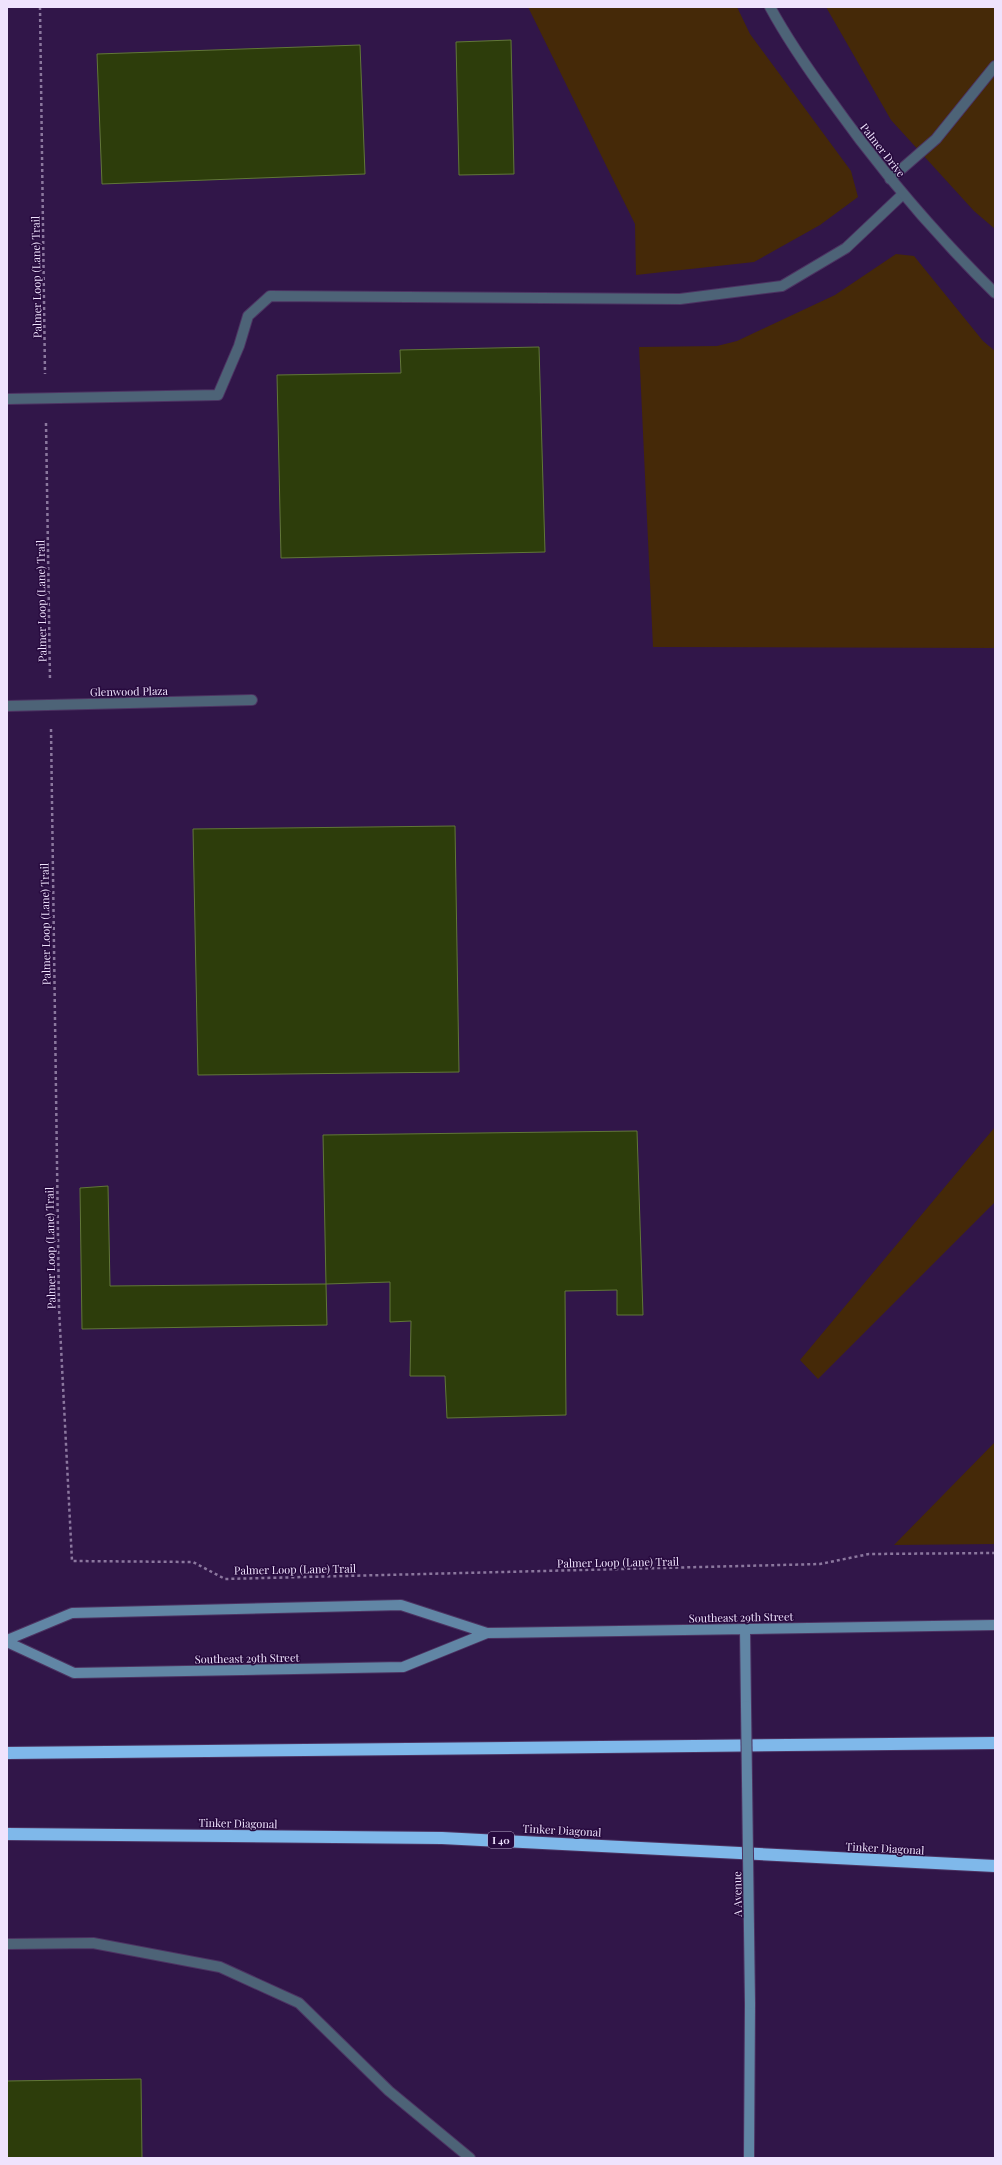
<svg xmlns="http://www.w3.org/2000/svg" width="1002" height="2165" viewBox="0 0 1002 2165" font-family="'Playfair Display',serif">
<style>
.green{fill:#452908}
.building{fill:#2d3d0b;stroke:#617738}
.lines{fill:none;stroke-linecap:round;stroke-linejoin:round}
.service-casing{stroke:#4c3362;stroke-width:12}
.minor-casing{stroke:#4c3362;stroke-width:12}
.secondary-casing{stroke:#4c3362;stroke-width:12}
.motorway-casing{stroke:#4c3362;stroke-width:14}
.path{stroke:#8b779e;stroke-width:2.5;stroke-dasharray:3 3;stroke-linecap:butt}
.service{stroke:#4d6377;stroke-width:10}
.minor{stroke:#4d6377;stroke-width:10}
.secondary{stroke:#6186a5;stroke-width:10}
.motorway{stroke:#7fb8ea;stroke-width:12}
.secondary-bridge-casing{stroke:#4c3362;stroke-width:12;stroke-linecap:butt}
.secondary-bridge{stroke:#6186a5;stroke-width:10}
.labels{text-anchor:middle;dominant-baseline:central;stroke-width:3;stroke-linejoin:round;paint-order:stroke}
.shield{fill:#270a3e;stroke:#b3a2c4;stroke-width:1}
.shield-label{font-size:10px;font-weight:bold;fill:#efe3fd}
.street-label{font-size:11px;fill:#efe3fd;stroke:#270a3e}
</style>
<rect width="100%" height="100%" fill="#311649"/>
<path class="green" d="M528 7H737L750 34 851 171 858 197 820 225 754 262 636 275 635 224Z
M826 7H995V229L974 211 891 120Z
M896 254 914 256 983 341 995 351V648L653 647 639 347 717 346 737 341 835 295Z
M995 1127V1202L818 1379 800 1360Z
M995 1442V1544L894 1545Z"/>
<path class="building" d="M511 40 514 174 459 175 456 42Z
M360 45 365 174 102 184 97 54Z
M539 347 545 552 281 558 277 375 401 373 400 350Z
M455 826 459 1072 198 1075 193 829Z
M637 1131 643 1315H617V1290L565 1291 566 1415 447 1418 445 1376H410L411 1321 390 1322V1282L326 1284 323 1135Z
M108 1186 110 1286 326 1284 327 1325 82 1329 80 1188Z
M141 2079 142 2158H7V2081Z"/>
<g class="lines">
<defs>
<path id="service" d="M7 399 218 395 239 346 248 316 270 296 680 299 782 286 846 248 903 194
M7 1944 93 1943 220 1967 299 2003 389 2091 470 2158"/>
<path id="minor" d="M770 7C788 40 808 69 830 99 879 168 934 233 995 293
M890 179 936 139 995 66
M7 706 252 700"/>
<path id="secondary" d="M745 1629 746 1706
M7 1640 72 1613 401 1605 487 1633 995 1625
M7 1642 74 1673 403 1667 487 1633
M749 2158 750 2004"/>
<path id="motorway" d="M7 1753 995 1743
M7 1834 442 1838 995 1866"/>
</defs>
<use href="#service" class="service-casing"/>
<use href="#minor" class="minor-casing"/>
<use href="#secondary" class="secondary-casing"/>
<use href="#motorway" class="motorway-casing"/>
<path class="path" d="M40 7 45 374
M46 423 50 680
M51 729 59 1308 72 1561 193 1562 225 1579 820 1564 869 1554 995 1553"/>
<use href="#service" class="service"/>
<use href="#minor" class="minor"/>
<use href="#secondary" class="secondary"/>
<use href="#motorway" class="motorway"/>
<defs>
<path id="secondary-bridge" d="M746 1706 750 2004"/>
</defs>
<use href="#secondary-bridge" class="secondary-bridge-casing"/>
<use href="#secondary-bridge" class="secondary-bridge"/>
</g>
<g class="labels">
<rect class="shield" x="488" y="1832" width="26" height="16" rx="3"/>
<g class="shield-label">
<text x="501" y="1840">I 40</text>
</g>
<g class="street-label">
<text transform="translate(883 150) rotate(52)">Palmer Drive</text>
<text transform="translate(36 277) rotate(-91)">Palmer Loop (Lane) Trail</text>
<text transform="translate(41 601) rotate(-91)">Palmer Loop (Lane) Trail</text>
<text transform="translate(129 691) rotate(-1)">Glenwood Plaza</text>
<text transform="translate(45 924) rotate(-91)">Palmer Loop (Lane) Trail</text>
<text transform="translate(50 1248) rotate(-91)">Palmer Loop (Lane) Trail</text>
<text transform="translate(618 1562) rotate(-1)">Palmer Loop (Lane) Trail</text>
<text transform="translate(295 1569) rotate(-1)">Palmer Loop (Lane) Trail</text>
<text transform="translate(741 1617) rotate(-1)">Southeast 29th Street</text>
<text transform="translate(247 1658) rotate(-1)">Southeast 29th Street</text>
<text transform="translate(238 1823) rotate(1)">Tinker Diagonal</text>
<text transform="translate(562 1830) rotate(3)">Tinker Diagonal</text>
<text transform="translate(885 1848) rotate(3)">Tinker Diagonal</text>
<text transform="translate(737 1894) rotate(-91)">A Avenue</text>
</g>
</g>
<rect width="1002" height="2165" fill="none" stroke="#efe3fd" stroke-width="16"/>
</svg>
